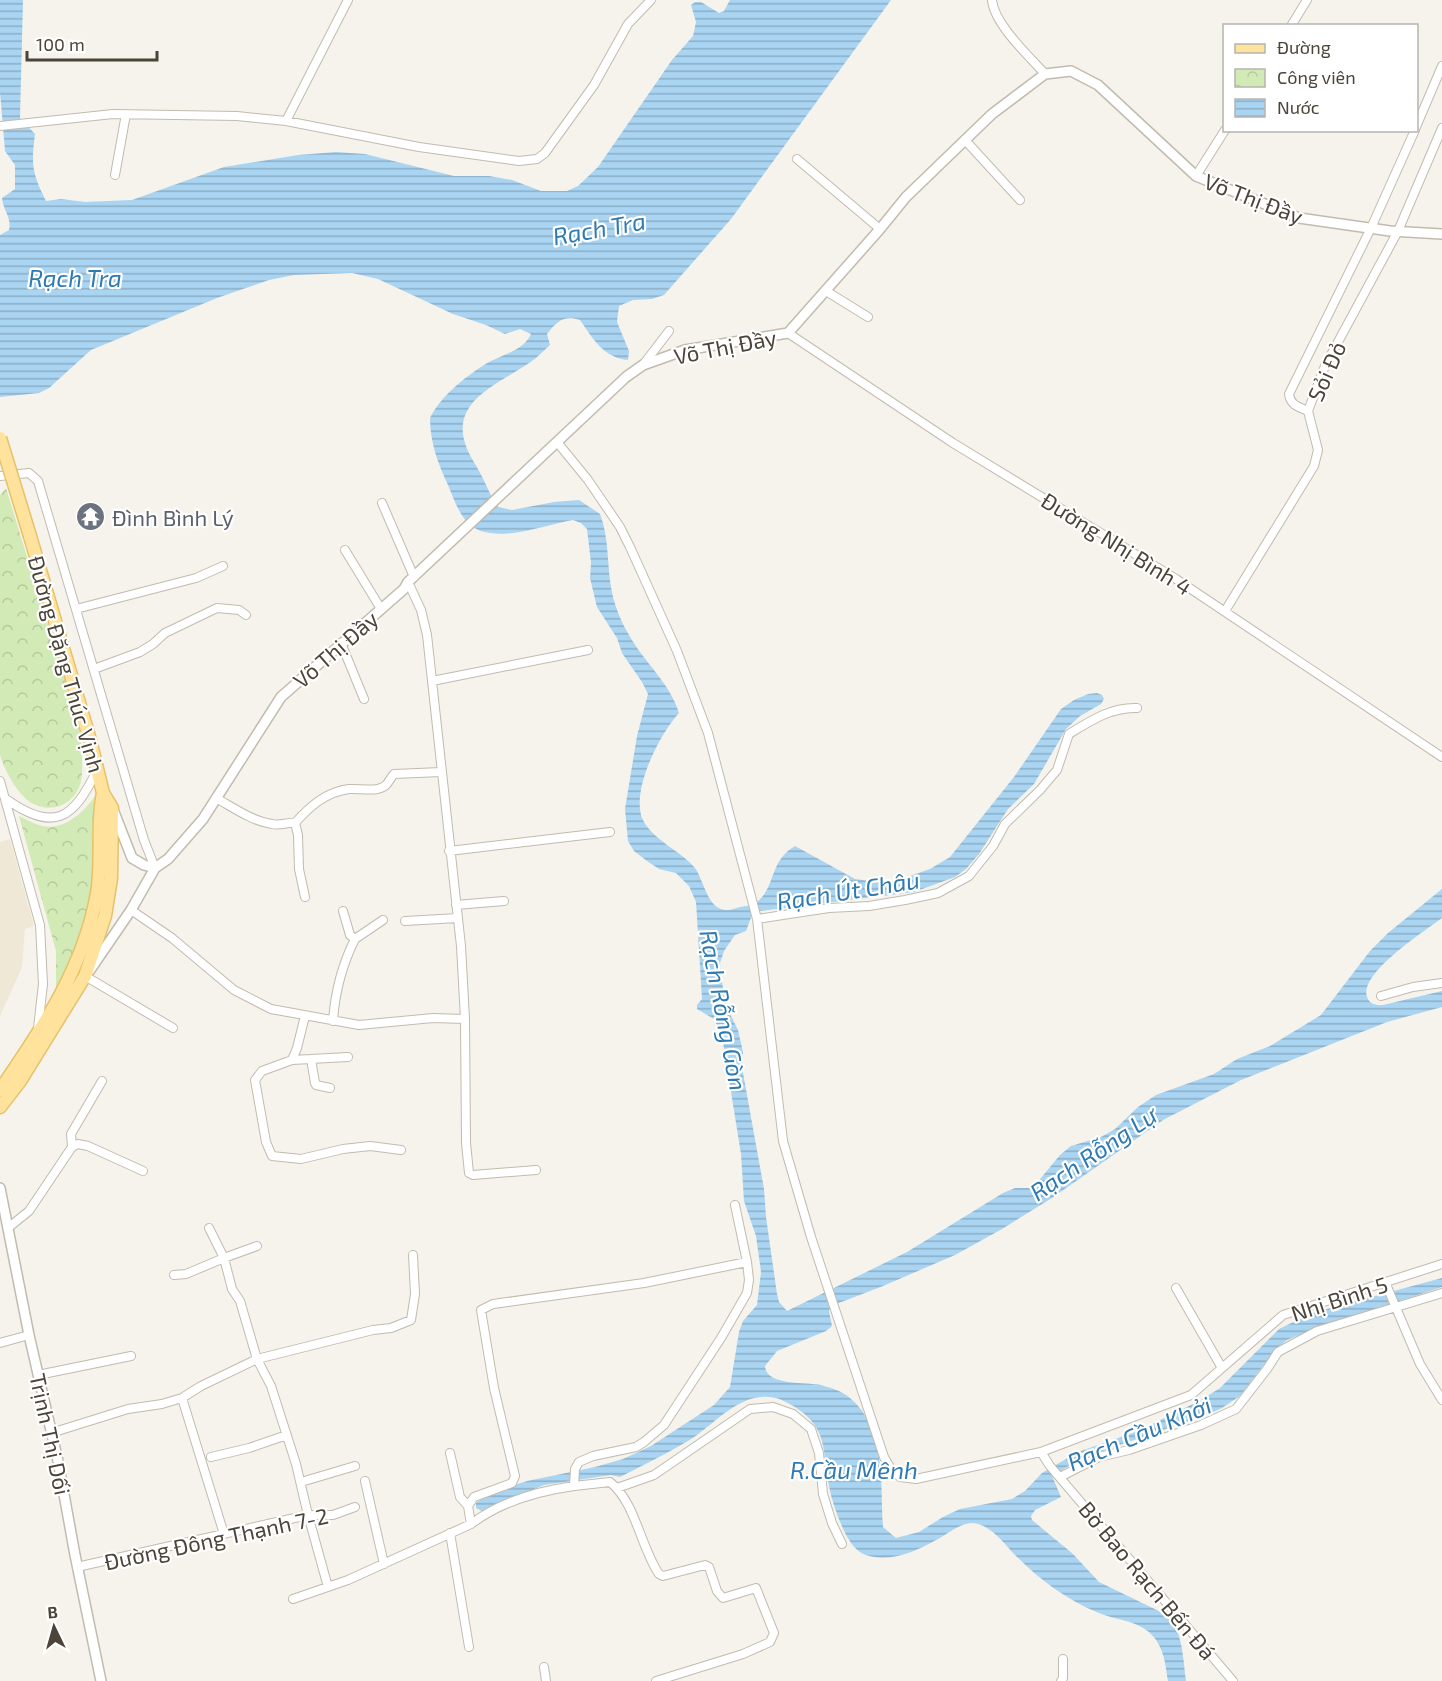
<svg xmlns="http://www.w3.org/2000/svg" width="1442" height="1681" viewBox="0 0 1442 1681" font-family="'Exo 2',sans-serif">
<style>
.education{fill:#efe8d6}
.park{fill:url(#park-crowns)}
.water{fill:url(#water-rules)}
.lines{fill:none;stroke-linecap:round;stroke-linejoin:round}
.minor-casing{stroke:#c2bbae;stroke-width:10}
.tertiary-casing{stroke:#c2bbae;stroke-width:12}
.primary-casing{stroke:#e6c16a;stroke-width:15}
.minor{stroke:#fff;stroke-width:8}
.tertiary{stroke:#fff;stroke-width:9}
.primary{stroke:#ffe39c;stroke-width:12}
.primary-bridge-casing{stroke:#e6c16a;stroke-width:15;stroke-linecap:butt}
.primary-bridge{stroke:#ffe39c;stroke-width:12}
.labels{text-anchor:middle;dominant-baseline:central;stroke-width:4.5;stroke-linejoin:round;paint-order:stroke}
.street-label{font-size:22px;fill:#4b4439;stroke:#fff}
.worship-label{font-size:22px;fill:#5b616d;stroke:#fff;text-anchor:start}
.water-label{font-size:24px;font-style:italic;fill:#2e7ab2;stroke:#fff}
</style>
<defs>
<pattern id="park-crowns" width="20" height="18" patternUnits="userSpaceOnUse" patternTransform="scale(1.5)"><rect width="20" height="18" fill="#d2eab5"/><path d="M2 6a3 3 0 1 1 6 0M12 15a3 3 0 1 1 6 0" fill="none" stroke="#b6ca9c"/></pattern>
<pattern id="water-rules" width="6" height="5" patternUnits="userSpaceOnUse" patternTransform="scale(1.5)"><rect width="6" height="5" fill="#a9d4f2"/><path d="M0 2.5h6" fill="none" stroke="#8caec5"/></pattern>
</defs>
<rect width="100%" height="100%" fill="#f6f3ec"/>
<path class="education" d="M10 839 34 926 25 929 22 967 0 1016V842Z"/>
<path class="park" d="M6 488 80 730C81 747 84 765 81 781 76 805 50 815 30 802 16 792 5 771 0 755V495Z
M95 796 97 810 94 904 56 995V951L19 816C26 819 34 824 42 826 64 831 84 812 95 796Z"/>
<path class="water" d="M0 0H23L20 118 35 134C31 165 32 173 46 201L61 199 85 202 132 200 224 167 298 155 336 152 365 154 454 176H489L512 180 541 191H567L578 186 598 167 672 60 693 36 696 22 691 5 695 2H701L719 13 724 11 730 0H891L731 219 664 295 652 299 633 300 619 306 617 322 629 351 628 360C604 358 593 339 580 320 564 315 557 321 547 334L550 345C543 351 537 358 529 363 501 383 449 400 466 446 469 455 475 463 479 471 486 483 490 496 498 507L512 510 554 502 579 500 600 514C609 537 607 563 611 587 613 602 621 622 629 635 643 661 670 683 679 713 660 733 628 795 644 822 656 842 681 851 695 868 704 880 707 910 727 910 731 910 736 908 740 907 746 906 752 906 757 902 776 887 769 861 795 846L855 879 877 882 896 881 930 869 950 857 1014 777 1061 709 1074 700 1088 694 1097 693 1102 695 1104 699 1101 704 1080 716 1066 729 1034 784 1008 809 979 854 966 869 955 877 914 892 760 911 752 915 746 931 735 935 724 951 720 963 721 976 726 1006 738 1030 743 1052V1073L764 1189 766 1217 777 1294 779 1302 787 1311 907 1252 1003 1193 1015 1188H1029L1036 1184 1060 1155 1071 1146 1101 1137 1115 1129 1138 1107 1156 1095 1214 1074 1237 1059 1270 1046 1321 1015 1370 951 1388 933 1442 889V918C1425 931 1359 973 1367 997 1370 1005 1376 1005 1383 1005L1442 991V1007L1387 1022 1241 1080 1163 1120 1052 1198 1002 1229 955 1255 883 1286 831 1306 829 1311 832 1326 826 1331 777 1351 765 1366C766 1386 806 1382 821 1385 831 1388 842 1391 850 1398 887 1429 880 1485 883 1527L896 1538 919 1532 943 1517 960 1509 1012 1499 1025 1491 1042 1473 1078 1452 1138 1431 1201 1400 1220 1388 1279 1329 1312 1313 1442 1278V1287L1311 1330 1287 1340 1275 1350 1240 1396 1222 1408 1206 1415 1082 1458 1052 1476 1061 1497 1035 1510 1031 1516 1032 1520 1073 1554 1099 1582 1167 1615C1183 1631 1183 1659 1186 1681H1168C1165 1662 1164 1646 1149 1632 1135 1620 1115 1620 1099 1613 1065 1599 1039 1579 1014 1554 1003 1542 989 1523 971 1523 961 1524 951 1531 943 1536 921 1549 892 1564 866 1555 856 1552 850 1542 845 1533 838 1518 832 1502 829 1486 822 1451 829 1429 795 1407 786 1402 780 1398 770 1397 738 1393 713 1426 688 1441 666 1454 643 1465 620 1477L611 1475 544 1485 482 1511 476 1508V1503L490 1493 527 1481 595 1467 623 1459 651 1446 714 1405 730 1387 739 1332 743 1321 757 1305 761 1272 756 1236 744 1201 741 1154 722 1036 714 1019 697 1009V1005L702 999 696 902 689 886 676 873 659 869 647 861 634 851 628 841 625 809 637 736 648 694 642 682 622 653 617 638 597 607 590 578 591 563 587 529 581 523 573 520C544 525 490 547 467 522 458 512 453 497 448 485 438 464 430 442 430 418 441 396 464 378 484 365 499 355 523 352 531 334L520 329 505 334 486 325 453 314 378 279 352 273 294 275 269 280 217 298 91 350 49 388 39 393 0 397V235L9 230C12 218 3 210 2 198L15 189V165L5 151 0 92Z"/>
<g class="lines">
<defs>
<path id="minor" d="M992 0C994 24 1029 56 1045 74
M1291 26 1307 0
M286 121 348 0
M0 126 113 114 237 116 286 121 419 147 519 161 537 159 545 153 594 85 628 24 651 0
M1416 127 1442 66
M965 140 1020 200
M797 159 880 229
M115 175 126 114
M1196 176 1225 130
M826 291 868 317
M788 333 953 443 1176 579 1442 757
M643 365 669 331
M1308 411C1299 407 1290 405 1289 394L1371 228 1415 130
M557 442 588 480 620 527 630 547 677 651 708 733 757 919 783 1141 811 1237 884 1457 891 1469 900 1477 916 1479 1041 1452 1191 1395 1283 1315 1442 1264
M0 476 29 473 38 481 144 840 155 868
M382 503 414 577
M345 550 381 609
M408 582 421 610 427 635 461 946 465 1019 466 1143 469 1173 473 1175 536 1170
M76 609 196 578 223 566
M1225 611 1314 466 1318 450 1308 411 1325 366 1398 231 1442 128
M341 643 364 699
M94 669 140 652 153 644 165 633 217 608 239 610 246 615
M432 681 588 650
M0 781 40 925 43 984 38 1028
M216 798C234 808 252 821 272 824 280 826 287 822 295 823L298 835 299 869 305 897
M6 799C54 833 74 819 97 770
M295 823C310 806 326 792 349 789 360 788 377 793 386 785 389 782 391 777 394 774L441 772
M449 851 610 832
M456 905 504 901
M131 910 172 938 234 990 271 1009 359 1025 433 1018 465 1019
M757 919 829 908 869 906 905 900 938 893 969 876 993 846 1005 824 1040 790 1057 770 1069 734C1090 721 1111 707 1137 708
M405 921 458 918
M355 939 383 920
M85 976 173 1028
M1381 996 1413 987 1442 983
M305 1016 297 1048 292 1060 262 1071 255 1080 266 1142 272 1156 301 1159 343 1149 370 1146 401 1150
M333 1021C335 992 342 965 355 939L350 935 343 911
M311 1059 315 1083 316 1085 330 1088
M292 1060 348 1057
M72 1147 71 1134 102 1081
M8 1228 29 1211 72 1147 78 1144 88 1146 143 1171
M209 1228 224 1258 257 1246
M174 1275 186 1274 224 1258 232 1289 240 1301 257 1359 271 1386 296 1464 308 1515 328 1587
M1385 1282 1420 1364 1442 1400
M1176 1288 1222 1368
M0 1343 29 1335
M38 1375 131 1356
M182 1398 224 1534
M51 1433 128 1409 162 1404 182 1398 201 1386 257 1359 373 1330 391 1328 411 1320 415 1294 413 1255
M1041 1452 1050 1466 1233 1681
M450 1453 460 1497 468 1506
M211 1457 249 1448 287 1435
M1060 1477 1099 1457 1129 1450 1201 1425 1236 1409 1267 1369 1278 1352 1317 1331 1442 1293
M365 1481 384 1564
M301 1482 355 1466
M574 1486 610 1482C636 1503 640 1546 659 1574L663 1576 705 1565 709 1567 717 1591 723 1598 756 1588 774 1633 770 1642 743 1654 656 1681
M617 1488 654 1475 750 1409 773 1407 793 1414 811 1429 819 1453 823 1494 832 1523 842 1544
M471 1524 468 1506 474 1497 512 1483 515 1476 494 1388 481 1310 493 1304 644 1283 747 1262
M450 1533 469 1647
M77 1567 308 1515H333L355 1507
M293 1599 348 1580 471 1524C500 1502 538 1491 574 1486L575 1469 579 1462 593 1456 636 1447 644 1442 664 1425 721 1338 747 1293 749 1280 747 1262 735 1205
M544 1667 546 1681
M1061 1681 1063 1678V1659"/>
<path id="tertiary" d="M114 812 132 858 144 865 155 868
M90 970 131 910 155 868 168 859 203 819 281 697 404 589 408 582 626 377 643 365 685 350 788 333 880 229 906 197 992 114 1045 74 1071 71 1098 85 1196 176 1299 218 1390 231 1442 234
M0 1188 29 1335 58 1461 75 1555 101 1681"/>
<path id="primary" d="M0 1090C42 1029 84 968 97 893 103 860 96 826 103 793
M0 1107 20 1081 85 976 105 916 111 878 112 808 103 793 90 740 30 536"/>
</defs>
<use href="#minor" class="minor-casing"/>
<use href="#tertiary" class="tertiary-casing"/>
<use href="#primary" class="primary-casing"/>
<use href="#minor" class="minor"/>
<use href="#tertiary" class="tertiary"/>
<use href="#primary" class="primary"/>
<defs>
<path id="primary-bridge" d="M0 438 30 536"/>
</defs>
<use href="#primary-bridge" class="primary-bridge-casing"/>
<use href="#primary-bridge" class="primary-bridge"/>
</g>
<defs>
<symbol id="temple-disc" viewBox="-11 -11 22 22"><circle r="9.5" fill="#6b7280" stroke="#fff"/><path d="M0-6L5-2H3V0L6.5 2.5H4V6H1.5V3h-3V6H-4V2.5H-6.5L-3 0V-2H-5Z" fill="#fff"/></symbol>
</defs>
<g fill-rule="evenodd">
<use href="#temple-disc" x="74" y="500" width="33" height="33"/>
</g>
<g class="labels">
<g class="street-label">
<text transform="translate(1254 198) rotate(21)">Võ Thị Đầy</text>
<text transform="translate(725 346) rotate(-11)">Võ Thị Đầy</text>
<text transform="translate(1326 371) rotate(-66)">Sỏi Đỏ</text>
<text transform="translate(1117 543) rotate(32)">Đường Nhị Bình 4</text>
<text transform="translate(335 649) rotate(-41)">Võ Thị Đầy</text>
<text transform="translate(67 664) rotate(74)">Đường Đặng Thúc Vịnh</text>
<text transform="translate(1339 1298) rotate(-18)">Nhị Bình 5</text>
<text transform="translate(51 1434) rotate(78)">Trịnh Thị Dối</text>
<text transform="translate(216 1538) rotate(-12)">Đường Đông Thạnh 7-2</text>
<text transform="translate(1148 1580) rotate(50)">Bờ Bao Rạch Bến Đá</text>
</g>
<g class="worship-label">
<text x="112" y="517">Đình Bình Lý</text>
</g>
<g class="water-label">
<text transform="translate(599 228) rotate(-10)">Rạch Tra</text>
<text x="75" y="277">Rạch Tra</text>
<text transform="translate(848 890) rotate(-9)">Rạch Út Châu</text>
<text transform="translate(724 1010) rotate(79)">Rạch Rỗng Gòn</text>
<text transform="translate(1093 1153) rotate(-34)">Rạch Rỗng Lự</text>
<text transform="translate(1139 1433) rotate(-23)">Rạch Cầu Khởi</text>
<text x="854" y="1469">R.Cầu Mênh</text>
</g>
</g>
<rect x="1223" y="24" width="195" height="108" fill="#ffffff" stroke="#b7b4b0" stroke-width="1.5"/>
<rect x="1235" y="44" width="30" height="9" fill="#ffe39c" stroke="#b7b4b0" stroke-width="1.5"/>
<text x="1277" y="54" font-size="18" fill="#4b4439">Đường</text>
<rect x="1235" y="69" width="30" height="18" fill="url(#park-crowns)" stroke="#b7b4b0" stroke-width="1.5"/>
<text x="1277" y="84" font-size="18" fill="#4b4439">Công viên</text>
<rect x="1235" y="99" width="30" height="18" fill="url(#water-rules)" stroke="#b7b4b0" stroke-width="1.5"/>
<text x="1277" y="114" font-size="18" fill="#4b4439">Nước</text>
<g transform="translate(54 1627) rotate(355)" stroke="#ffffff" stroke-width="4.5" paint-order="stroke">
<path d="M0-4.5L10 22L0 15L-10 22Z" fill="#4b4439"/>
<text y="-9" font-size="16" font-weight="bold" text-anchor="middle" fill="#4b4439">B</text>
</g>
<path d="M27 51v9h130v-9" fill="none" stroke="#4b4439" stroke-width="3"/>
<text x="36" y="51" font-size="18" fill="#4b4439" stroke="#ffffff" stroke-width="4.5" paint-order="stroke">100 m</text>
</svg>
